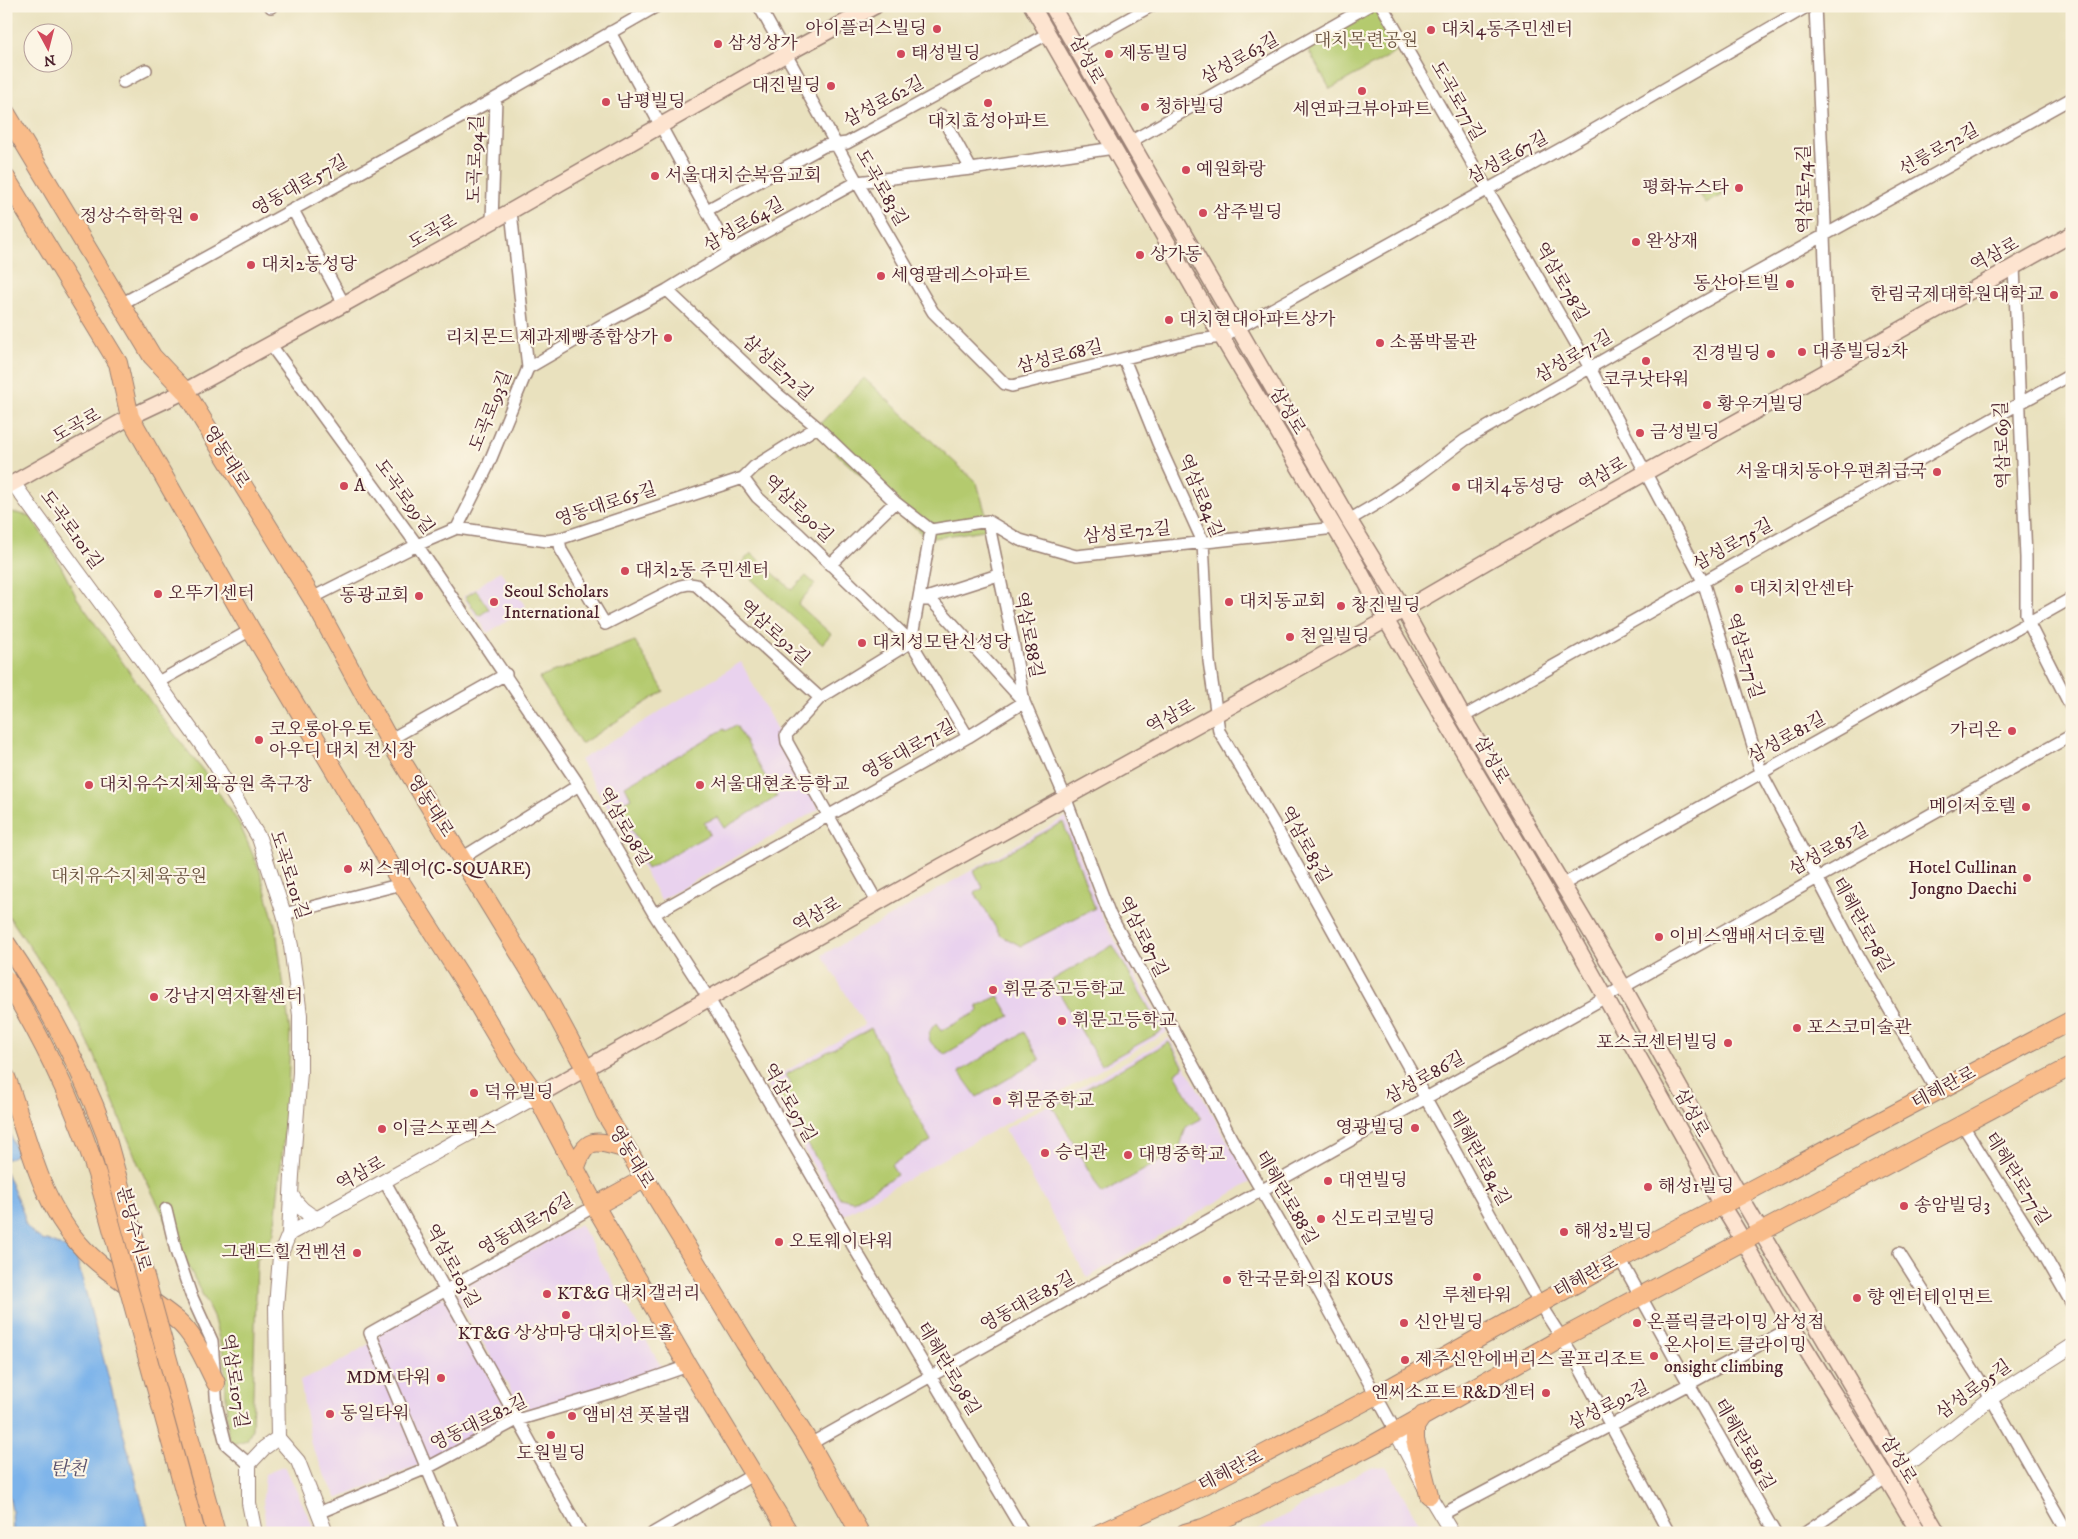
<svg xmlns="http://www.w3.org/2000/svg" width="2078" height="1539" viewBox="0 0 2078 1539" font-family="'IM FELL DW Pica','Noto Serif KR',serif">
<style>
.built{fill:#e9d2ee}
.green{fill:#b4ca6e;stroke:#7f744c}
.water{fill:#7bb3ea;stroke:#62698a}
.lines{fill:none;stroke-linecap:round;stroke-linejoin:round}
.minor-casing{stroke:#9a8074;stroke-width:14}
.tertiary-casing{stroke:#9a8074;stroke-width:16}
.secondary-casing{stroke:#9a8074;stroke-width:18}
.primary-casing{stroke:#9a8074;stroke-width:20}
.trunk-casing{stroke:#9a8074;stroke-width:20}
.minor{stroke:#fff;stroke-width:11}
.tertiary{stroke:#fff;stroke-width:14}
.secondary{stroke:#fde4d0;stroke-width:15}
.primary{stroke:#f9bc8a;stroke-width:18}
.trunk{stroke:#f9bc8a;stroke-width:18}
.trunk-bridge-casing{stroke:#9a8074;stroke-width:20;stroke-linecap:butt}
.trunk-bridge{stroke:#f9bc8a;stroke-width:18}
.poi-dot{fill:#d1495b;stroke:#fcf5e5;stroke-width:2}
.labels{text-anchor:middle;dominant-baseline:central;stroke-width:4.5;stroke-linejoin:round;paint-order:stroke}
.poi-label{font-size:18px;fill:#4a1f2b;stroke:#fcf5e5;text-anchor:start}
.park-label{font-size:18px;fill:#6a523f;stroke:#fcf5e5}
.street-label{font-size:18px;fill:#4a1f2b;stroke:#fcf5e5}
.water-label{font-size:19px;font-style:italic;fill:#5b536e;stroke:#fcf5e5}
</style>
<rect width="100%" height="100%" fill="#fcf5e5"/>
<filter id="ink" filterUnits="userSpaceOnUse"><feTurbulence type="fractalNoise" baseFrequency=".02" numOctaves="2"/><feDisplacementMap in="SourceGraphic" scale="10" xChannelSelector="R" yChannelSelector="G"/><feConvolveMatrix kernelMatrix="1 2 1 2 8 2 1 2 1" color-interpolation-filters="sRGB"/></filter>
<filter id="wash" filterUnits="userSpaceOnUse"><feTurbulence type="fractalNoise" baseFrequency=".0096" numOctaves="4" result="noise"/><feDisplacementMap in="SourceGraphic" scale="20" xChannelSelector="R" yChannelSelector="G"/><feGaussianBlur stdDeviation="1.12" result="paint"/><feColorMatrix in="noise" values="0 0 0 0 0 0 0 0 0 0 0 0 0 0 0 0 0 1.4 0 .05"/><feComposite in="paint" operator="in"/></filter>
<g filter="url(#wash)">
<rect width="100%" height="100%" fill="#e9e1be"/>
<path class="built" d="M500 571 526 607 488 633 463 597Z
M741 662 819 809 661 900 580 760Z
M1066 817 1102 917 1167 1032 842 1216 766 1083 865 1025 822 955Z
M1169 1038 1251 1182 1087 1278 1005 1129Z
M580 1224 663 1370 537 1408H525L518 1403 457 1298 459 1289Z
M439 1297 447 1299 510 1415 435 1459 428 1458 377 1339 383 1329Z
M370 1343 420 1461 417 1466 337 1499 311 1445 300 1380 333 1366Z
M285 1466 316 1533H266L263 1498 265 1474Z
M1386 1466 1425 1533H1254L1368 1468Z"/>
<path class="green" d="M1376 7 1400 50 1330 89 1306 46Z
M1721 183 1726 193 1706 204 1700 194Z
M864 378 977 483 990 529 927 539 813 431Z
M11 512 30 516 53 551 77 598 165 722 208 777 239 823 260 871 276 929 290 1032 288 1096 274 1233 257 1260 252 1429 247 1440 233 1444 228 1437 224 1357 213 1316 139 1166 94 1054 66 1000 6 912V513Z
M751 553 792 590 806 576 815 584 798 604 831 634 822 644 738 567Z
M476 590 489 609 479 616 465 597Z
M635 641 664 691 581 744 539 678Z
M736 725 777 797 724 828 717 817 704 823 710 834 647 869 634 844 638 841 618 805 631 798 625 786 724 729 725 731Z
M1063 822 1095 908 1021 946 1000 935 975 893 983 888 974 871Z
M1113 945 1162 1031 1101 1065 1052 980Z
M998 996 1010 1016 945 1054C931 1045 922 1038 936 1023L941 1031 979 1011 977 1006Z
M871 1028 931 1141 891 1165 897 1175 853 1201 840 1198 777 1093 791 1084 785 1075Z
M1024 1032 1040 1060 977 1097 959 1072Z
M1169 1042 1184 1067 1175 1073 1201 1119 1186 1127 1179 1150 1102 1194 1053 1107Z"/>
<path class="water" d="M6 1122 17 1154 6 1160Z
M6 1172 24 1215C23 1229 35 1234 44 1241L47 1240 75 1252 150 1533H13L12 1510 6 1483Z"/>
</g>
<g filter="url(#ink)">
<g class="lines">
<defs>
<path id="minor" d="M271 6V7
M759 6 857 182 933 312 1005 384 1012 386 1198 340 1222 337 1571 143 1808 6
M1382 6 1590 368 1703 581 1761 772 1857 953 1937 1092
M1815 6 1825 223 1824 235 1829 371
M610 32 729 252
M1076 48 1151 6
M123 82 146 70
M941 115 971 169
M1130 142 1368 6
M293 210 344 304
M707 210 824 146 847 143 1049 33
M492 221 496 98
M2014 266 2026 558V614L2031 628 2072 709
M667 290 775 392 817 427 895 502 931 530 988 521 1020 540 1076 556 1335 528
M121 304 496 98 657 6
M270 344 417 545 579 785 654 914 709 999 840 1224 1024 1533
M1124 359 1158 443 1203 542 1209 661 1219 731 1273 822 1539 1303 1572 1354 1669 1533
M528 368 609 321 667 290 729 252 857 182 971 169 1114 148
M743 478 757 497 799 534 911 642 968 737
M1349 520 1378 503 1420 474 1465 440 1693 308 2072 98
M988 521 1013 641 1024 702 1065 797 1110 915 1204 1085 1231 1138 1305 1266 1396 1432
M457 528 487 468 528 368 511 211
M559 539 561 550 605 624 680 586 689 584 696 585 820 698
M830 565 895 502
M312 598 417 545 457 528 547 541 559 539 743 478 754 467 817 427
M923 599 998 575
M158 682 251 630
M1463 717 2072 374
M389 740 506 674
M462 858 579 785
M1562 885 2072 598
M877 902 787 742 786 735 820 698 911 642 931 530
M284 914 402 884
M654 914 968 737 1024 702 931 600H919
M1962 1124 2040 1248 2072 1304
M385 1182 581 1533
M166 1209 176 1251 191 1295 212 1341 217 1408 226 1444 249 1464
M1899 1253 1991 1398 2068 1533
M1620 1259 1689 1384 1775 1533
M810 1444 2072 735
M318 1513 427 1468 517 1420 619 1390 688 1366
M1441 1515 1689 1384 1792 1327
M454 1533 370 1333 595 1206
M653 1533 754 1474
M1805 1533 1887 1477"/>
<path id="tertiary" d="M13 483 114 621 214 762 259 838 284 914 291 946 300 1015V1072L292 1175 289 1234 280 1256 276 1307 278 1438
M291 1194C297 1206 306 1214 319 1219
M289 1234 537 1096
M1396 1432 1429 1495 1452 1533
M278 1438 298 1461 326 1533
M1901 1467 1914 1459 1991 1398 2072 1346
M255 1533 249 1503V1464L264 1448 278 1438"/>
<path id="secondary" d="M1032 6 1217 329 1354 560 1386 620 1547 893 1722 1206C1748 1246 1769 1288 1793 1328 1835 1397 1879 1463 1919 1533
M1052 6 1349 520 1403 608 1463 717 1624 988 1740 1196 1938 1533
M6 487 130 417 185 391 344 304 511 211 786 54 875 6
M537 1096 940 867 1386 620 1491 559 2072 234"/>
<path id="primary" d="M6 113 152 356 185 391 312 598 389 740 551 1005 586 1070 605 1113 745 1343 810 1444 860 1533
M6 178 118 363 130 417 251 630 402 884 467 986 509 1057 537 1096 595 1206 688 1366 789 1533
M575 1170C586 1135 596 1140 626 1149
M595 1206 644 1179
M1423 1415 1415 1427V1440L1429 1495
M1100 1533 1205 1485 1375 1396 1620 1259 2072 1020
M1185 1533 1203 1528 1252 1506 1374 1444 1562 1338 2072 1066"/>
<path id="trunk" d="M6 1077C28 1134 37 1197 79 1244 107 1276 146 1294 178 1321 196 1337 205 1362 216 1383"/>
</defs>
<use href="#minor" class="minor-casing"/>
<use href="#tertiary" class="tertiary-casing"/>
<use href="#secondary" class="secondary-casing"/>
<use href="#primary" class="primary-casing"/>
<use href="#trunk" class="trunk-casing"/>
<use href="#minor" class="minor"/>
<use href="#tertiary" class="tertiary"/>
<use href="#secondary" class="secondary"/>
<use href="#primary" class="primary"/>
<use href="#trunk" class="trunk"/>
<defs>
<path id="trunk-bridge" d="M6 943C47 1003 81 1067 106 1136L216 1533
M6 979C44 1041 75 1105 97 1174L196 1533"/>
</defs>
<use href="#trunk-bridge" class="trunk-bridge-casing"/>
<use href="#trunk-bridge" class="trunk-bridge"/>
</g>
</g>
<g class="poi-dot">
<circle cx="937" cy="29" r="5"/>
<circle cx="1431" cy="30" r="5"/>
<circle cx="718" cy="44" r="5"/>
<circle cx="901" cy="54" r="5"/>
<circle cx="1109" cy="54" r="5"/>
<circle cx="831" cy="86" r="5"/>
<circle cx="1362" cy="91" r="5"/>
<circle cx="606" cy="102" r="5"/>
<circle cx="988" cy="103" r="5"/>
<circle cx="1145" cy="107" r="5"/>
<circle cx="1186" cy="170" r="5"/>
<circle cx="655" cy="176" r="5"/>
<circle cx="1739" cy="188" r="5"/>
<circle cx="1203" cy="213" r="5"/>
<circle cx="194" cy="217" r="5"/>
<circle cx="1636" cy="242" r="5"/>
<circle cx="1140" cy="255" r="5"/>
<circle cx="251" cy="265" r="5"/>
<circle cx="881" cy="276" r="5"/>
<circle cx="1790" cy="284" r="5"/>
<circle cx="2054" cy="295" r="5"/>
<circle cx="1169" cy="320" r="5"/>
<circle cx="668" cy="338" r="5"/>
<circle cx="1380" cy="343" r="5"/>
<circle cx="1802" cy="352" r="5"/>
<circle cx="1771" cy="354" r="5"/>
<circle cx="1646" cy="361" r="5"/>
<circle cx="1707" cy="405" r="5"/>
<circle cx="1640" cy="433" r="5"/>
<circle cx="1937" cy="472" r="5"/>
<circle cx="344" cy="486" r="5"/>
<circle cx="1456" cy="487" r="5"/>
<circle cx="625" cy="571" r="5"/>
<circle cx="1739" cy="589" r="5"/>
<circle cx="158" cy="594" r="5"/>
<circle cx="419" cy="596" r="5"/>
<circle cx="494" cy="602" r="5"/>
<circle cx="1229" cy="602" r="5"/>
<circle cx="1341" cy="606" r="5"/>
<circle cx="1290" cy="637" r="5"/>
<circle cx="862" cy="643" r="5"/>
<circle cx="2012" cy="731" r="5"/>
<circle cx="259" cy="740" r="5"/>
<circle cx="89" cy="785" r="5"/>
<circle cx="700" cy="785" r="5"/>
<circle cx="2026" cy="807" r="5"/>
<circle cx="348" cy="869" r="5"/>
<circle cx="2027" cy="878" r="5"/>
<circle cx="1659" cy="937" r="5"/>
<circle cx="993" cy="990" r="5"/>
<circle cx="154" cy="997" r="5"/>
<circle cx="1062" cy="1021" r="5"/>
<circle cx="1797" cy="1028" r="5"/>
<circle cx="1728" cy="1043" r="5"/>
<circle cx="474" cy="1093" r="5"/>
<circle cx="997" cy="1101" r="5"/>
<circle cx="1415" cy="1128" r="5"/>
<circle cx="382" cy="1129" r="5"/>
<circle cx="1045" cy="1153" r="5"/>
<circle cx="1128" cy="1155" r="5"/>
<circle cx="1328" cy="1181" r="5"/>
<circle cx="1648" cy="1187" r="5"/>
<circle cx="1904" cy="1206" r="5"/>
<circle cx="1321" cy="1219" r="5"/>
<circle cx="1564" cy="1232" r="5"/>
<circle cx="779" cy="1242" r="5"/>
<circle cx="357" cy="1253" r="5"/>
<circle cx="1477" cy="1277" r="5"/>
<circle cx="1227" cy="1280" r="5"/>
<circle cx="547" cy="1294" r="5"/>
<circle cx="1857" cy="1298" r="5"/>
<circle cx="566" cy="1315" r="5"/>
<circle cx="1404" cy="1323" r="5"/>
<circle cx="1637" cy="1323" r="5"/>
<circle cx="1654" cy="1356" r="5"/>
<circle cx="1405" cy="1360" r="5"/>
<circle cx="441" cy="1378" r="5"/>
<circle cx="1546" cy="1393" r="5"/>
<circle cx="330" cy="1414" r="5"/>
<circle cx="572" cy="1416" r="5"/>
<circle cx="551" cy="1435" r="5"/>
</g>
<g class="labels">
<g class="poi-label">
<text x="927" y="29" text-anchor="end">아이플러스빌딩</text>
<text x="1441" y="30">대치4동주민센터</text>
<text x="728" y="44">삼성상가</text>
<text x="911" y="54">태성빌딩</text>
<text x="1119" y="54">제동빌딩</text>
<text x="821" y="86" text-anchor="end">대진빌딩</text>
<text x="616" y="102">남평빌딩</text>
<text x="1155" y="107">청하빌딩</text>
<text x="1362" y="110" text-anchor="middle">세연파크뷰아파트</text>
<text x="988" y="122" text-anchor="middle">대치효성아파트</text>
<text x="1196" y="170">예원화랑</text>
<text x="665" y="176">서울대치순복음교회</text>
<text x="1729" y="188" text-anchor="end">평화뉴스타</text>
<text x="1213" y="213">삼주빌딩</text>
<text x="184" y="217" text-anchor="end">정상수학학원</text>
<text x="1646" y="242">완상재</text>
<text x="1150" y="255">상가동</text>
<text x="261" y="265">대치2동성당</text>
<text x="891" y="276">세영팔레스아파트</text>
<text x="1780" y="284" text-anchor="end">동산아트빌</text>
<text x="2044" y="295" text-anchor="end">한림국제대학원대학교</text>
<text x="1179" y="320">대치현대아파트상가</text>
<text x="658" y="338" text-anchor="end">리치몬드 제과제빵종합상가</text>
<text x="1390" y="343">소품박물관</text>
<text x="1812" y="352">대종빌딩2차</text>
<text x="1761" y="354" text-anchor="end">진경빌딩</text>
<text x="1646" y="380" text-anchor="middle">코쿠낫타워</text>
<text x="1717" y="405">황우거빌딩</text>
<text x="1650" y="433">금성빌딩</text>
<text x="1927" y="472" text-anchor="end">서울대치동아우편취급국</text>
<text x="354" y="486">A</text>
<text x="1466" y="487">대치4동성당</text>
<text x="635" y="571">대치2동 주민센터</text>
<text x="1749" y="589">대치치안센타</text>
<text x="504" y="592">Seoul Scholars<tspan x="504" dy="21">International</tspan></text>
<text x="168" y="594">오뚜기센터</text>
<text x="409" y="596" text-anchor="end">동광교회</text>
<text x="1239" y="602">대치동교회</text>
<text x="1351" y="606">창진빌딩</text>
<text x="1300" y="637">천일빌딩</text>
<text x="872" y="643">대치성모탄신성당</text>
<text x="269" y="730">코오롱아우토<tspan x="269" dy="21">아우디 대치 전시장</tspan></text>
<text x="2002" y="731" text-anchor="end">가리온</text>
<text x="99" y="785">대치유수지체육공원 축구장</text>
<text x="710" y="785">서울대현초등학교</text>
<text x="2016" y="807" text-anchor="end">메이저호텔</text>
<text x="2017" y="868" text-anchor="end">Hotel Cullinan<tspan x="2017" dy="21">Jongno Daechi</tspan></text>
<text x="358" y="869">씨스퀘어(C-SQUARE)</text>
<text x="1669" y="937">이비스앰배서더호텔</text>
<text x="1003" y="990">휘문중고등학교</text>
<text x="164" y="997">강남지역자활센터</text>
<text x="1072" y="1021">휘문고등학교</text>
<text x="1807" y="1028">포스코미술관</text>
<text x="1718" y="1043" text-anchor="end">포스코센터빌딩</text>
<text x="484" y="1093">덕유빌딩</text>
<text x="1007" y="1101">휘문중학교</text>
<text x="1405" y="1128" text-anchor="end">영광빌딩</text>
<text x="392" y="1129">이글스포렉스</text>
<text x="1055" y="1153">승리관</text>
<text x="1138" y="1155">대명중학교</text>
<text x="1338" y="1181">대연빌딩</text>
<text x="1658" y="1187">해성1빌딩</text>
<text x="1914" y="1206">송암빌딩3</text>
<text x="1331" y="1219">신도리코빌딩</text>
<text x="1574" y="1232">해성2빌딩</text>
<text x="789" y="1242">오토웨이타워</text>
<text x="347" y="1253" text-anchor="end">그랜드힐 컨벤션</text>
<text x="1237" y="1280">한국문화의집 KOUS</text>
<text x="557" y="1294">KT&amp;G 대치갤러리</text>
<text x="1477" y="1296" text-anchor="middle">루첸타워</text>
<text x="1867" y="1298">향 엔터테인먼트</text>
<text x="1414" y="1323">신안빌딩</text>
<text x="1647" y="1323">온플릭클라이밍 삼성점</text>
<text x="566" y="1334" text-anchor="middle">KT&amp;G 상상마당 대치아트홀</text>
<text x="1664" y="1346">온사이트 클라이밍<tspan x="1664" dy="21">onsight climbing</tspan></text>
<text x="1415" y="1360">제주신안에버리스 골프리조트</text>
<text x="431" y="1378" text-anchor="end">MDM 타워</text>
<text x="1536" y="1393" text-anchor="end">엔씨소프트 R&amp;D센터</text>
<text x="340" y="1414">동일타워</text>
<text x="582" y="1416">앰비션 풋볼랩</text>
<text x="551" y="1454" text-anchor="middle">도원빌딩</text>
</g>
<g class="park-label">
<text x="1366" y="41">대치목련공원</text>
<text x="129" y="877">대치유수지체육공원</text>
</g>
<g class="street-label">
<text transform="translate(1240 59) rotate(-29)">삼성로63길</text>
<text transform="translate(1086 60) rotate(61)">삼성로</text>
<text transform="translate(1457 101) rotate(60)">도곡로77길</text>
<text transform="translate(884 102) rotate(-28)">삼성로62길</text>
<text transform="translate(1939 150) rotate(-29)">선릉로72길</text>
<text transform="translate(1508 158) rotate(-29)">삼성로67길</text>
<text transform="translate(476 159) rotate(-88)">도곡로94길</text>
<text transform="translate(300 186) rotate(-29)">영동대로57길</text>
<text transform="translate(881 188) rotate(60)">도곡로83길</text>
<text transform="translate(1805 189) rotate(-91)">역삼로74길</text>
<text transform="translate(744 225) rotate(-30)">삼성로64길</text>
<text transform="translate(433 232) rotate(-29)">도곡로</text>
<text transform="translate(1995 255) rotate(-29)">역삼로</text>
<text transform="translate(1561 282) rotate(60)">역삼로78길</text>
<text transform="translate(1060 357) rotate(-14)">삼성로68길</text>
<text transform="translate(1574 357) rotate(-30)">삼성로71길</text>
<text transform="translate(777 368) rotate(42)">삼성로72길</text>
<text transform="translate(491 411) rotate(-68)">도곡로93길</text>
<text transform="translate(1287 411) rotate(59)">삼성로</text>
<text transform="translate(77 426) rotate(-29)">도곡로</text>
<text transform="translate(2003 445) rotate(-92)">역삼로69길</text>
<text transform="translate(226 457) rotate(58)">영동대로</text>
<text transform="translate(1603 475) rotate(-30)">역삼로</text>
<text transform="translate(1200 496) rotate(67)">역삼로84길</text>
<text transform="translate(404 497) rotate(54)">도곡로99길</text>
<text transform="translate(606 505) rotate(-18)">영동대로65길</text>
<text transform="translate(798 509) rotate(44)">역삼로90길</text>
<text transform="translate(71 530) rotate(54)">도곡로101길</text>
<text transform="translate(1127 533) rotate(-6)">삼성로72길</text>
<text transform="translate(1733 545) rotate(-29)">삼성로75길</text>
<text transform="translate(774 633) rotate(42)">역삼로92길</text>
<text transform="translate(1028 635) rotate(79)">역삼로88길</text>
<text transform="translate(1744 656) rotate(73)">역삼로77길</text>
<text transform="translate(1171 717) rotate(-29)">역삼로</text>
<text transform="translate(1787 738) rotate(-29)">삼성로81길</text>
<text transform="translate(909 750) rotate(-29)">영동대로71길</text>
<text transform="translate(1491 760) rotate(60)">삼성로</text>
<text transform="translate(430 806) rotate(58)">영동대로</text>
<text transform="translate(624 827) rotate(60)">역삼로98길</text>
<text transform="translate(1305 845) rotate(61)">역삼로83길</text>
<text transform="translate(1829 850) rotate(-29)">삼성로85길</text>
<text transform="translate(289 875) rotate(72)">도곡로101길</text>
<text transform="translate(817 915) rotate(-30)">역삼로</text>
<text transform="translate(1862 925) rotate(61)">테헤란로78길</text>
<text transform="translate(1142 937) rotate(63)">역삼로87길</text>
<text transform="translate(1425 1078) rotate(-29)">삼성로86길</text>
<text transform="translate(1944 1088) rotate(-28)">테헤란로</text>
<text transform="translate(789 1103) rotate(60)">역삼로97길</text>
<text transform="translate(1691 1113) rotate(61)">삼성로</text>
<text transform="translate(631 1157) rotate(59)">영동대로</text>
<text transform="translate(1479 1158) rotate(61)">테헤란로84길</text>
<text transform="translate(361 1174) rotate(-29)">역삼로</text>
<text transform="translate(2017 1179) rotate(58)">테헤란로77길</text>
<text transform="translate(1286 1198) rotate(60)">테헤란로88길</text>
<text transform="translate(526 1225) rotate(-30)">영동대로76길</text>
<text transform="translate(133 1229) rotate(75)">분당수서로</text>
<text transform="translate(452 1266) rotate(61)">역삼로103길</text>
<text transform="translate(1586 1277) rotate(-28)">테헤란로</text>
<text transform="translate(1028 1302) rotate(-29)">영동대로85길</text>
<text transform="translate(948 1369) rotate(59)">테헤란로98길</text>
<text transform="translate(234 1381) rotate(81)">역삼로107길</text>
<text transform="translate(1974 1390) rotate(-36)">삼성로95길</text>
<text transform="translate(1609 1406) rotate(-27)">삼성로92길</text>
<text transform="translate(479 1423) rotate(-26)">영동대로82길</text>
<text transform="translate(1744 1445) rotate(60)">테헤란로81길</text>
<text transform="translate(1898 1460) rotate(59)">삼성로</text>
<text transform="translate(1231 1471) rotate(-27)">테헤란로</text>
</g>
<g class="water-label">
<text x="68" y="1469">탄천</text>
</g>
</g>
<rect width="2078" height="1539" fill="none" stroke="#fcf5e5" stroke-width="25"/>
<g transform="translate(48 48) rotate(173)"><circle r="24" fill="#fcf5e5" stroke="#b59f9b"/>
<path d="M0-4L9 19L0 12L-9 19Z" fill="#d1495b"/>
<text y="-8" font-size="14" font-weight="bold" text-anchor="middle" fill="#4a1f2b">N</text>
</g>
</svg>
